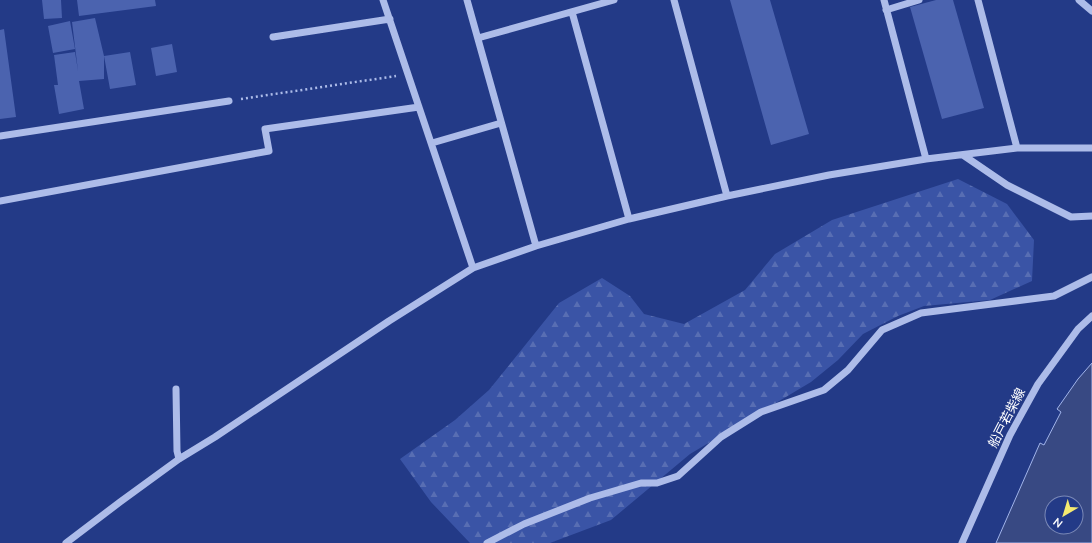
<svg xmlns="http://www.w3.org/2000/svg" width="1092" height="543" viewBox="0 0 1092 543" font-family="'Nunito Sans','Noto Sans JP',sans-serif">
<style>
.forest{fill:url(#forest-firs)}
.water{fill:#384983;stroke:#a1b4ea;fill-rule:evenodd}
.building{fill:#4b63af}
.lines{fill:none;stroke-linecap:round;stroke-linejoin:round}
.path{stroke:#adbce9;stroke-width:2.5;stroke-dasharray:2 3;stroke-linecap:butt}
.minor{stroke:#adbce9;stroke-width:7}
.labels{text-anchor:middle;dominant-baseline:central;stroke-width:3;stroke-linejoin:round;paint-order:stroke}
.street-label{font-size:13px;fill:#fff;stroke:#233a87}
</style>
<defs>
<pattern id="forest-firs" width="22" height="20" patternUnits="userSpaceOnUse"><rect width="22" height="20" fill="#3a54a6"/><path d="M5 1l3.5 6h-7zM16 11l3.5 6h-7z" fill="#586eb3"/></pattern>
</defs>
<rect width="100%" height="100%" fill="#233a87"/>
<path class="forest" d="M958 179 1007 204 1034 240 1032 281 990 300 924 306 898 316 863 334 838 360 811 382 690 454 611 520 550 543H470L431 502 400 459 455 420 489 390 559 303 602 278 630 296 644 314 684 324 745 290 775 254 832 220Z"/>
<path class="water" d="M1092 363V543H996L1040 443 1044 445 1061 412 1057 409 1078 379ZM1052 503H1076V527H1052Z"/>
<path class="building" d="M42 0H61L62 18 44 19Z
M77 0H155L156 6 79 16Z
M730 0H770L809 134 771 145Z
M936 0H953L984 108 942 119 910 7Z
M95 18 104 56V79L79 81 84 109 59 114 54 85H58L54 55 75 52 78 71 72 22Z
M70 21 75 49 53 53 48 26Z
M4 29 16 117 0 119V30Z
M172 44 177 72 156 76 151 48Z
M130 52 136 85 110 89 104 56Z"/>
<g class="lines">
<path class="path" d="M241 99 396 76"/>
<path class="minor" d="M383 0 473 268
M467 0 536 246
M674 0 727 196
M884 0 926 159
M978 0 1017 148
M1079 0 1092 11
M886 10 919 0
M572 12 629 219
M273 37 390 19
M478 38 614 0
M0 136 229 101
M432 143 501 123
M963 155 1007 185 1071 217 1092 216
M0 201 269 151 265 129 419 107
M176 389 177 451 179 459
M66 543 120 502 179 459 215 437 389 321 473 268 536 246 629 219 727 196 829 175 926 159 1017 148H1092
M487 543 524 524 590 498 641 483H657L678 476 721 437 761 412 824 390 848 370 882 330 921 313 1054 296 1092 277
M962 543 1010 435 1038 384 1078 329 1092 316"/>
</g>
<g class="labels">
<g class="street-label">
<text transform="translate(1007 418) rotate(-63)">船戸若柴線</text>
</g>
</g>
<g transform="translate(1064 515) rotate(218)"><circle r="19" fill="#233a87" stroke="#7b89b7"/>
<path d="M0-3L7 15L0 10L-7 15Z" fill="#f5ea70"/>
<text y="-6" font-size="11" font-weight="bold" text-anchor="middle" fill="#ffffff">N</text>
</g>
</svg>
